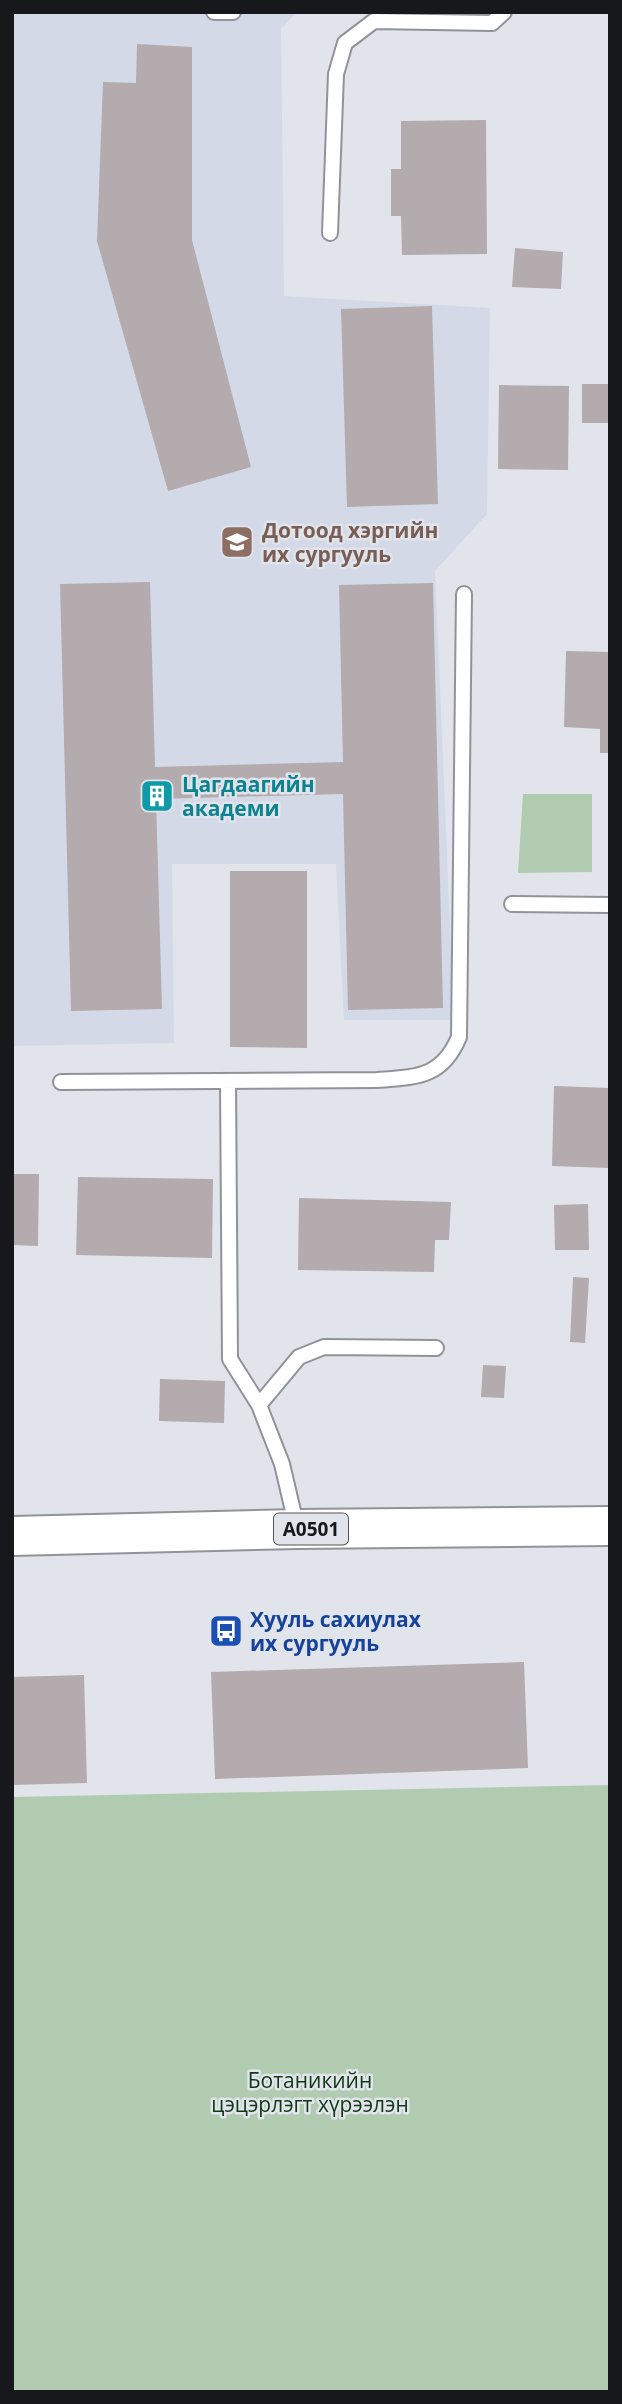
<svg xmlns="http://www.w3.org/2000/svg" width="622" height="2404" viewBox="0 0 622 2404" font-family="'Open Sans',sans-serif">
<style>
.built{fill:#d4d9e7}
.green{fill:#b1cbb1}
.building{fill:#b3abad}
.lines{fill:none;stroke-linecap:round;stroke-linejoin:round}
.service-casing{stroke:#909399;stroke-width:18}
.trunk-casing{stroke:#909399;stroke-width:42}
.service{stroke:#fff;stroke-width:14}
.trunk{stroke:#fff;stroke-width:38}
.labels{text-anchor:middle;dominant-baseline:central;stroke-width:5;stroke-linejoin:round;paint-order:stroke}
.shield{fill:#e1e4eb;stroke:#545559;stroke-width:2}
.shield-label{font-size:19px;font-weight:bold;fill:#17181b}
.education-label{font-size:21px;font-weight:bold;fill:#785e54;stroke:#e1e4eb;text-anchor:start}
.culture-label{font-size:21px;font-weight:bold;fill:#0d838f;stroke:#e1e4eb;text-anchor:start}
.transit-label{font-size:21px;font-weight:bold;fill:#164399;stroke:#e1e4eb;text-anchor:start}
.park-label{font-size:21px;fill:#0f3914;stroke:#e1e4eb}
</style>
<rect width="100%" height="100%" fill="#e1e4eb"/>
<path class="built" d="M12 12H297L281 29 284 296 490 308 487 514 435 571 454 1020H344L336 864H172L174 1043 12 1046Z"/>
<path class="green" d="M523 794H592V872L518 873Z
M610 1785V2392H12V1797Z"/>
<path class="building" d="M137 44 192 47V240L251 467 168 491 97 241 103 82 136 83Z
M486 120 487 254 402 255 401 216H391V169H401V121Z
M515 248 563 252 561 289 512 287Z
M432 306 438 504 347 507 341 309Z
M582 384H610V423H582Z
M499 385 569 386 568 470 498 469Z
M150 582 155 767 343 762 339 585 433 583 443 1008 348 1010 343 794 156 799 162 1009 71 1011 60 584Z
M566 651 610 652V753H600V729L564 727Z
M230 871H307V1048L230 1047Z
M554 1086 610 1088V1168L552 1166Z
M12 1174H39L38 1246 12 1245Z
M78 1177 213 1179 212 1258 76 1255Z
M299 1198 451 1202 449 1240H435L434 1272 298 1270Z
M588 1204 589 1250H555L554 1205Z
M573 1277 589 1278 585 1343 570 1342Z
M483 1365 506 1366 504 1398 481 1397Z
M160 1379 225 1381 224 1423 159 1421Z
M524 1662 528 1768 215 1779 211 1672Z
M84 1675 87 1783 12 1785V1677Z"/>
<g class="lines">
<defs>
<path id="service" d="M214 12H233
M330 233 336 74 345 43 374 21 492 23 504 12
M512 904 610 905
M61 1082 377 1080C416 1077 442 1078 459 1037L464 594
M228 1082 230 1359 259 1405 282 1464 297 1528
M259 1405 299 1357 324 1347 436 1348"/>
<path id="trunk" d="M12 1536 297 1529 610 1526"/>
</defs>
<use href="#service" class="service-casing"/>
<use href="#trunk" class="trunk-casing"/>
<use href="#service" class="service"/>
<use href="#trunk" class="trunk"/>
</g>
<defs>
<symbol id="university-square" viewBox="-11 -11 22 22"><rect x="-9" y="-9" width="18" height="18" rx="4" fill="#8d6e63" stroke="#e1e4eb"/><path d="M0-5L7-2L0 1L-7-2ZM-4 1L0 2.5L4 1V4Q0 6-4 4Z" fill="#fff"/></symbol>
<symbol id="building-square" viewBox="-11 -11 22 22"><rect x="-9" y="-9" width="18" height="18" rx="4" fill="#0f9aa8" stroke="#e1e4eb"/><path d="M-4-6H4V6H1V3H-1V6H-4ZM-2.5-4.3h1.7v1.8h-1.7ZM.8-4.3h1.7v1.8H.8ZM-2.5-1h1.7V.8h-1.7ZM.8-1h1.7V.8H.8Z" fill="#fff"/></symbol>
<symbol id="bus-square" viewBox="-11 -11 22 22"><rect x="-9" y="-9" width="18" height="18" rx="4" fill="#1a4fb4" stroke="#e1e4eb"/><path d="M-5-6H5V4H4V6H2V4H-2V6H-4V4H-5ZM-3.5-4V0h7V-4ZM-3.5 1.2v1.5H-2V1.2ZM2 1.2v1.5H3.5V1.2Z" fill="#fff"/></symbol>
</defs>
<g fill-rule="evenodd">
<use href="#university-square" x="218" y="523" width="38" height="38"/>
<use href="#building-square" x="138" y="777" width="38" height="38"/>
<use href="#bus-square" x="207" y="1612" width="38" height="38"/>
</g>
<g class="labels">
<rect class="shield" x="274" y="1513.5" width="74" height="31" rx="5"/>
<g class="shield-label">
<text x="311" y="1529">A0501</text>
</g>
<g class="education-label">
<text x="262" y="530">Дотоод хэргийн<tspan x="262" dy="24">их сургууль</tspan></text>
</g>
<g class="culture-label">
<text x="182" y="784">Цагдаагийн<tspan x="182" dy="24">академи</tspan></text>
</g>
<g class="transit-label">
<text x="250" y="1619">Хууль сахиулах<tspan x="250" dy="24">их сургууль</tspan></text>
</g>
<g class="park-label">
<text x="310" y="2080">Ботаникийн<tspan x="310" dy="24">цэцэрлэгт хүрээлэн</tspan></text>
</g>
</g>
<rect width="622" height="2404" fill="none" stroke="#17181b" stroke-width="28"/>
</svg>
